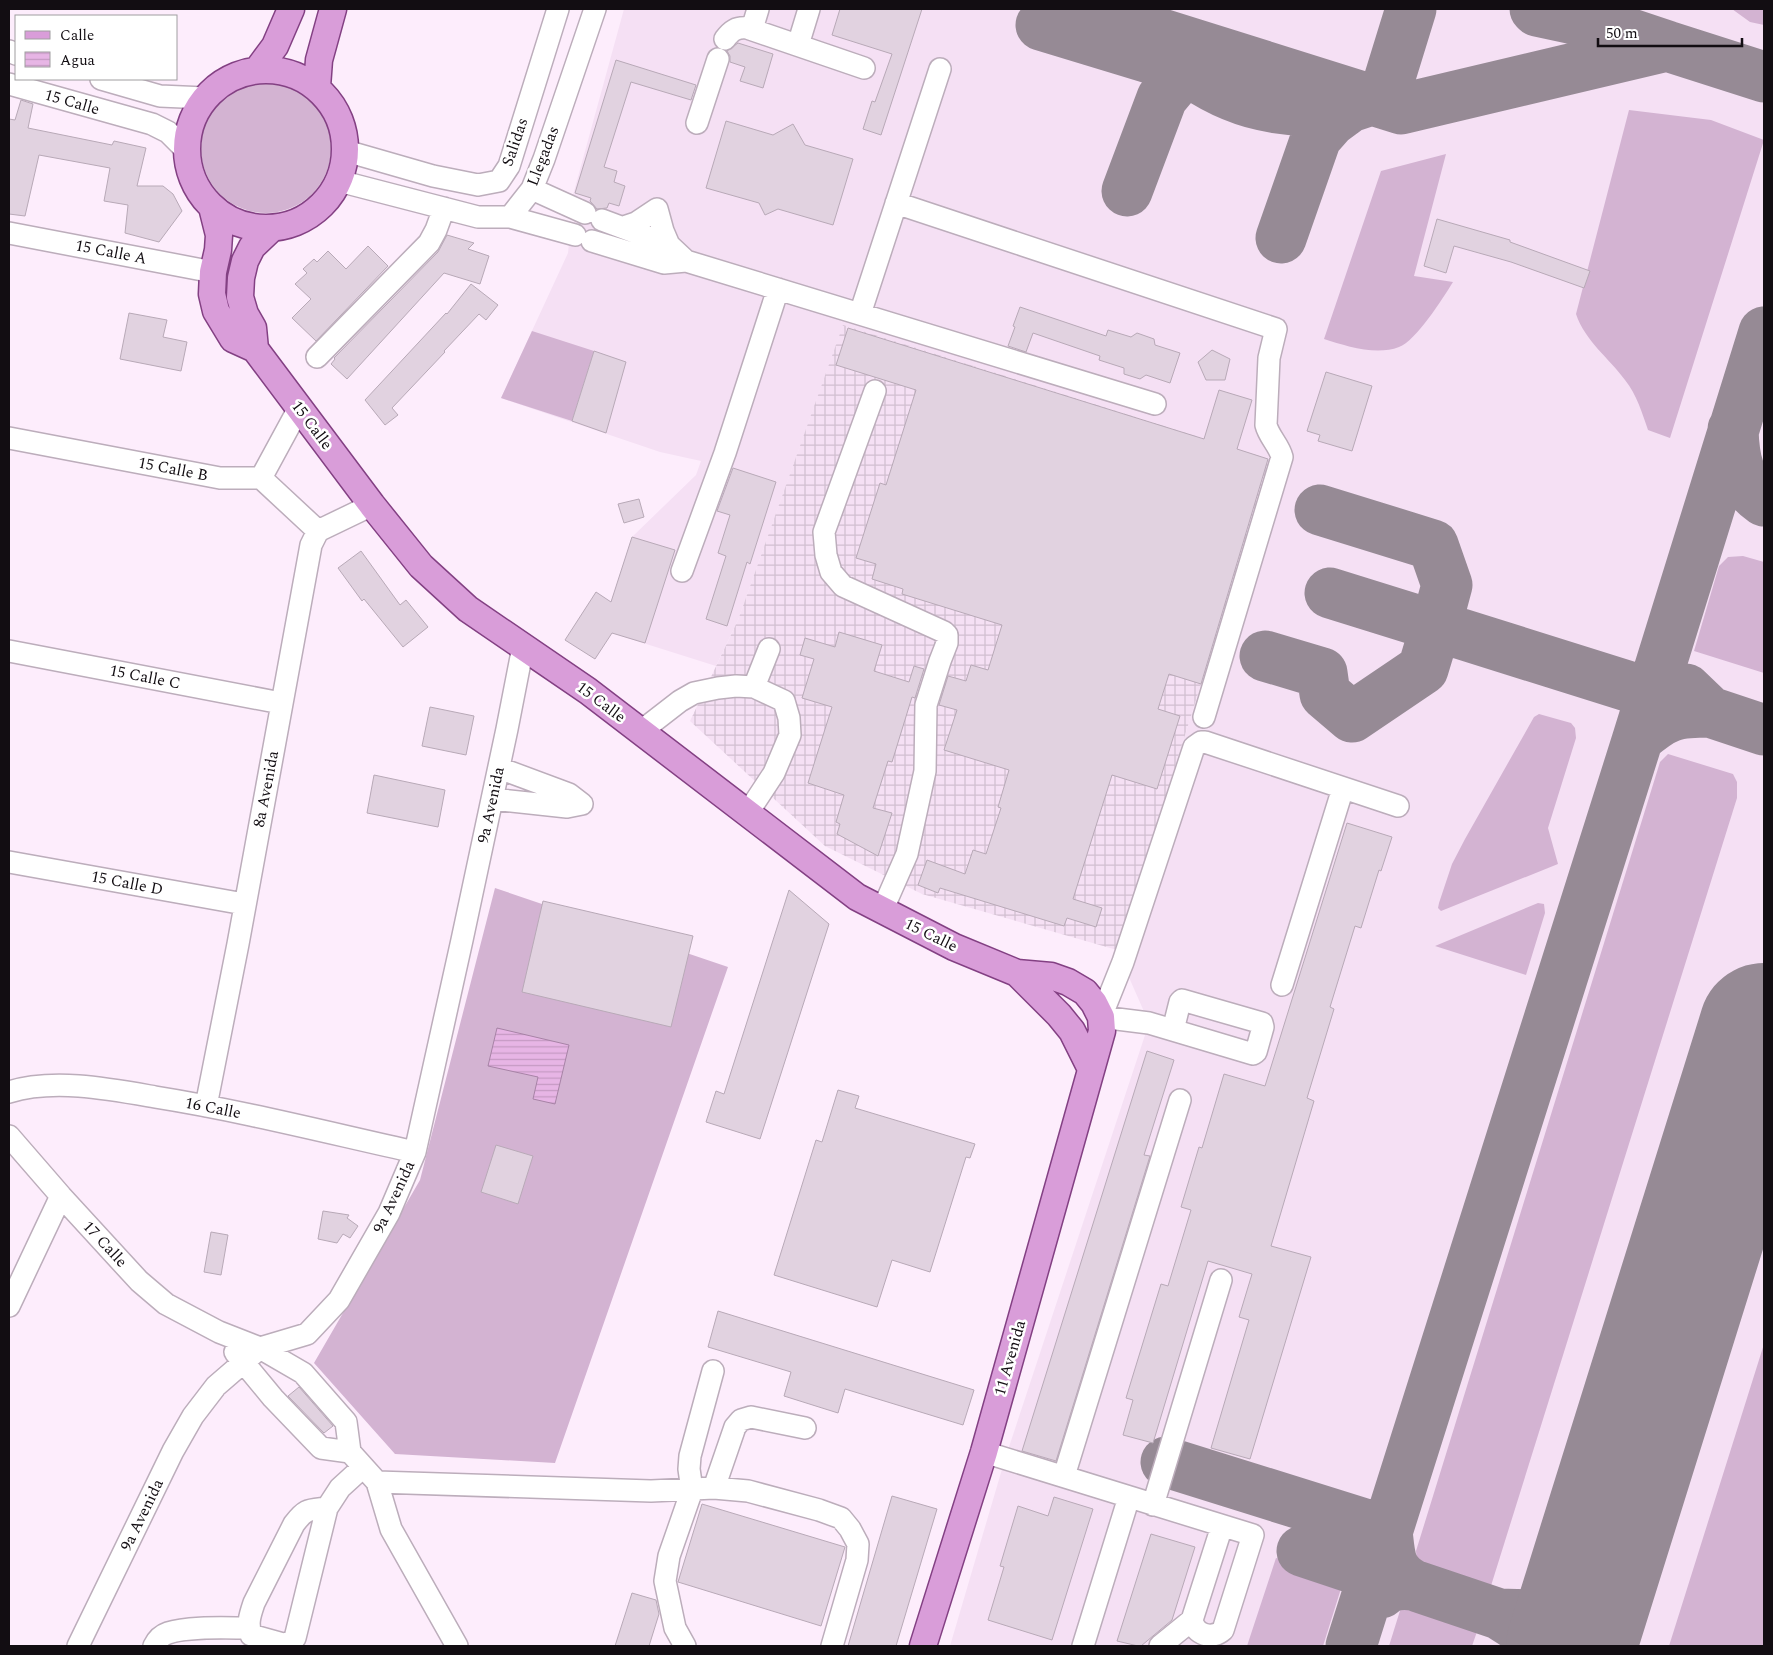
<svg xmlns="http://www.w3.org/2000/svg" width="1773" height="1655" viewBox="0 0 1773 1655" font-family="Spectral,serif">
<style>
.built{fill:#f5e0f4}
.industrial{fill:url(#industrial-grid)}
.grass{fill:#d3b3d2}
.water{fill:url(#water-rules);stroke:#a783a6}
.lines{fill:none;stroke-linecap:round;stroke-linejoin:round}
.taxiway{stroke:#968a95;stroke-width:51}
.runway{stroke:#968a95;stroke-width:130}
.building{fill:#e1d2e0;stroke:#b8a9b7}
.minor-casing{stroke:#bcadbb;stroke-width:24}
.major-casing{stroke:#834083;stroke-width:29}
.minor{stroke:#fff;stroke-width:21}
.major{stroke:#d99dd9;stroke-width:26}
.labels{text-anchor:middle;dominant-baseline:central;stroke-width:5;stroke-linejoin:round;paint-order:stroke}
.street-label{font-size:16px;fill:#120d12;stroke:#fff}
</style>
<defs>
<pattern id="industrial-grid" width="8" height="8" patternUnits="userSpaceOnUse" patternTransform="scale(1.25)"><rect width="8" height="8" fill="#f5e0f4"/><path d="M0 4h8M4 0v8" fill="none" stroke="#d1bfd0"/></pattern>
<pattern id="water-rules" width="6" height="5" patternUnits="userSpaceOnUse" patternTransform="scale(1.25)"><rect width="6" height="5" fill="#e7b5e5"/><path d="M0 2.5h6" fill="none" stroke="#c59ac3"/></pattern>
</defs>
<rect width="100%" height="100%" fill="#fdedfc"/>
<path class="built" d="M624 9H1764V1646H950L1005 1459 1149 1023 1117 950 1272 460 843 326 738 620 716 666 602 630 632 537 696 475 701 461 660 452 501 398 568 253 570 233 583 198 573 195Z"/>
<path class="industrial" d="M843 325 1272 460 1117 950 922 894 825 846 690 721 738 620Z"/>
<path class="grass" d="M1732 9H1764V25L1750 22Z
M201 148a65 65 0 1 1 130 0a65 65 0 1 1-130 0Z
M1629 110 1711 120 1764 140 1670 438 1648 430C1642 413 1637 395 1625 380 1609 358 1585 341 1576 314Z
M1446 154 1414 276 1453 282C1443 298 1416 341 1399 347 1376 356 1346 346 1324 339L1381 171Z
M532 331 594 351 572 421 501 398Z
M1743 556 1764 562V673L1694 651 1719 566 1728 557Z
M1539 714 1571 723 1575 728 1576 738 1548 828 1558 864 1441 911 1438 908 1439 903 1452 864 1465 839 1534 717Z
M1668 754 1733 774 1737 782V798L1490 1589 1424 1569 1417 1562 1416 1551 1660 762Z
M495 888 728 967 555 1463 395 1454 314 1363 420 1180Z
M1538 903 1544 904 1545 913 1526 975 1435 946Z
M1764 1344V1646H1669Z
M1276 1558 1344 1579 1323 1646H1247Z
M1403 1601 1480 1623 1472 1646H1389Z"/>
<path class="water" d="M497 1028 569 1045 555 1104 533 1099 538 1077 488 1066Z"/>
<g class="lines">
<path class="taxiway" d="M1082 9 1401 109 1667 46 1764 77
M1535 9 1537 11 1607 26
M1581 9 1607 26 1667 46
M1041 25 1186 69C1234 105 1289 117 1347 107
M1382 103 1411 9
M1127 191 1162 98 1186 69 1214 56
M1281 238 1316 138 1331 121 1350 107 1365 102
M1733 429C1734 460 1738 483 1764 501
M1320 510 1433 545 1447 585 1436 626 1710 712C1674 712 1665 715 1638 738
M1265 656 1322 673 1325 694 1352 717 1423 669 1436 626 1330 593
M1686 689 1710 712 1764 730
M1166 1462 1387 1531C1390 1557 1389 1572 1413 1585
M1302 1551 1374 1575
M1381 1593C1391 1584 1401 1584 1413 1585L1499 1614 1521 1628 1538 1646
M1499 1614C1525 1615 1561 1619 1580 1598 1585 1593 1589 1584 1592 1577
M1351 1646 1638 738 1764 332"/>
<path class="runway" d="M1571 1646 1764 1028"/>
</g>
<path class="building" d="M840 9H922L881 135 863 129 872 101 875 102 892 54 832 35Z
M738 43 773 54 763 88 740 81 745 67 730 62V56L727 51Z
M616 60 696 85 691 100 631 82 604 167 617 171 614 182 625 186 619 206 609 203 607 208 597 209 590 201 591 198 575 193Z
M21 100 33 104 28 128 112 145 114 141 146 148 137 186H163L173 194 182 211 159 242 125 233 128 205 104 201 110 168 39 155 25 216 9 214V119L15 120Z
M726 121 773 135 793 124 805 145 853 159 833 225 778 209 765 215 759 203 706 188Z
M1437 219 1510 240V242L1590 271 1584 288 1511 262 1454 246 1446 273 1424 266Z
M447 235 474 243 468 249 489 256 480 284 444 273 347 379 331 364 335 359 334 358 438 252Z
M368 246 388 266 316 341 292 318 311 299 295 284 307 273 303 269 314 259 317 262 328 251 346 269Z
M471 284 498 305 486 320 479 314 444 351 445 352 392 408 398 415 385 425 365 400 446 313 447 314Z
M1020 307 1106 336 1108 330 1131 337 1137 333 1154 339 1155 345 1180 353 1170 383 1146 375 1140 379 1124 374V368L1099 360 1100 356 1033 333 1026 352 1008 346 1015 327 1013 326Z
M129 313 167 320 163 337 187 342 181 371 120 359Z
M848 328 1204 439 1219 390 1252 400 1237 449 1268 459 1201 684 1169 674 1158 709 1180 716 1157 789 1112 775 1073 899 1102 908 1096 927 1067 918 1064 926 940 888 938 893 918 885 927 860 965 874 973 850 986 854 1001 808 998 807 1009 770 944 750 957 710 939 705 948 676 966 681 971 665 988 670 1002 625 902 594 903 589 872 579 876 564 856 558 880 483 886 485 916 390 836 365Z
M1212 350 1230 359 1225 380H1206L1198 362Z
M594 351 626 362 606 433 572 421Z
M1326 372 1372 386 1352 451 1318 441 1320 435 1307 431Z
M733 468 776 482 750 564 747 562 727 626 706 619 726 556 718 553 730 515 717 511Z
M639 499 644 517 624 523 618 504Z
M632 537 675 550 645 643 612 633 595 659 565 640 596 592 611 602Z
M361 551 400 605 406 600 428 627 403 647 364 599 362 601 338 568Z
M839 632 882 645 874 671 909 682 914 666 924 669 915 698 912 697 892 762 888 761 873 808 892 813 878 856 837 834 840 824 836 822 844 795 808 783 832 707 802 698 814 659 800 655 805 638 835 647Z
M430 707 474 716 466 755 422 746Z
M374 775 445 790 438 827 367 813Z
M1347 823 1392 837 1381 871 1379 870 1361 928 1355 926 1330 1007 1334 1009 1307 1098 1314 1101 1271 1246 1311 1257 1250 1459 1211 1448 1249 1320 1239 1317 1252 1274 1208 1261 1153 1443 1123 1435 1133 1400 1126 1398 1161 1284 1168 1286 1191 1210 1181 1207 1199 1147 1202 1148 1224 1074 1265 1086Z
M789 890 829 924 760 1139 706 1122 716 1091 724 1094Z
M543 901 693 936 671 1027 522 992Z
M1147 1051 1174 1060 1144 1155 1150 1156 1056 1461 1022 1451Z
M838 1090 859 1096 855 1108 975 1144 970 1158 966 1157 930 1272 892 1260 877 1307 774 1275 816 1140 822 1142Z
M496 1145 533 1156 518 1204 481 1192Z
M323 1211 349 1215 347 1218 358 1226 350 1238 343 1234 337 1243 318 1239Z
M211 1232 228 1235 221 1275 204 1272Z
M718 1311 974 1390 963 1425 845 1389 838 1413 784 1396 791 1372 708 1347Z
M299 1387 333 1426 324 1433 288 1396Z
M892 1496 937 1509 896 1646H848Z
M1054 1497 1093 1509 1052 1640 988 1620 1004 1567 1000 1566 1018 1506 1048 1516Z
M702 1504 845 1547 821 1626 678 1582Z
M1151 1534 1195 1547 1172 1620 1141 1646H1138L1117 1641Z
M632 1593 656 1600 659 1614 649 1646H615Z"/>
<g class="lines">
<defs>
<path id="minor" d="M752 29 758 9
M725 39C731 31 736 27 747 28L864 68
M798 45 809 9
M9 51 16 54
M101 79 160 96 205 98
M9 84 152 124 168 132 186 150
M697 123 718 59
M346 151 433 176 478 185 499 181 509 166 558 9
M339 181 478 217H510L575 235
M532 189 585 213
M896 203 1276 329 1269 358 1266 425C1269 437 1279 445 1282 457L1204 717
M510 217 532 189 544 159 595 9
M602 220 669 245 686 261
M624 227 636 223 657 209 663 231 669 245
M9 233 213 272
M592 241 664 263 686 261 1155 404
M860 314 940 69
M317 357 429 243 436 230 444 208
M875 391 824 532 826 555 831 572 843 586 944 632 947 635V643L940 661 926 705 925 771 907 854 882 911
M9 438 220 478H261
M261 478 299 408
M261 478 318 531
M682 571 725 453 778 289
M9 651 281 703
M754 687 769 649
M640 732 680 701 694 693 718 688 736 686 754 687 784 701 789 718 790 735 774 773 747 814
M492 799 567 807 582 804 569 794 499 768
M9 862 244 904
M1282 985 1343 788
M1173 1030 1180 1002 1182 1000 1262 1023 1263 1027 1256 1052 1253 1054 1149 1023 1101 1017 1123 962 1194 747 1201 742H1205L1398 806
M9 1092C54 1078 110 1089 155 1097 243 1111 329 1133 415 1152
M206 1106 238 944 311 545 318 531 372 505
M9 1136 61 1196 139 1281 166 1304 219 1332 260 1348 303 1373 346 1422 350 1452 377 1482 391 1529 457 1646
M9 1306 61 1196
M235 1352 273 1398 321 1448 350 1452
M984 1452 1253 1535 1223 1630C1212 1640 1195 1635 1192 1620L1222 1526
M1064 1476 1180 1100
M377 1482 651 1491 714 1488 748 1491 819 1510 841 1518 850 1529 858 1544 857 1560 832 1646
M714 1488 735 1427 741 1420 751 1417 805 1428
M1153 1505 1221 1280
M327 1508C309 1510 306 1508 294 1524L254 1603C250 1615 247 1623 251 1635L287 1645 295 1638 327 1508 340 1488 363 1467
M78 1646 173 1451 193 1416 216 1386 260 1348 307 1334 339 1300 389 1213 415 1152 462 940 507 729 523 647
M154 1646C157 1640 162 1635 168 1633 188 1626 227 1628 249 1628
M685 1646 675 1628 665 1581 669 1556 692 1490 689 1469 690 1456 713 1371
M1083 1646 1129 1497
M1160 1646 1192 1620"/>
<path id="major" d="M258 69 275 46 291 9
M187 149a79 79 0 1 1 158 0a79 79 0 1 1-158 0Z
M317 87 319 60 333 9
M212 207 219 235 218 250 213 272 212 294 216 311 233 339 255 349 372 505 421 566 468 609 588 691 857 897 954 947 1017 973 1051 976 1068 982 1085 992 1094 1003 1101 1017 1102 1031 984 1452 923 1646
M255 349 253 328 245 314 240 297 241 278 245 261 252 247 272 228
M1017 973 1059 1015 1072 1031 1091 1069"/>
</defs>
<use href="#minor" class="minor-casing"/>
<use href="#major" class="major-casing"/>
<use href="#minor" class="minor"/>
<use href="#major" class="major"/>
</g>
<g class="labels">
<g class="street-label">
<text transform="translate(72 102) rotate(16)">15 Calle</text>
<text transform="translate(515 142) rotate(-71)">Salidas</text>
<text transform="translate(543 156) rotate(-69)">Llegadas</text>
<text transform="translate(111 252) rotate(11)">15 Calle A</text>
<text transform="translate(312 425) rotate(53)">15 Calle</text>
<text transform="translate(173 469) rotate(11)">15 Calle B</text>
<text transform="translate(145 677) rotate(11)">15 Calle C</text>
<text transform="translate(601 702) rotate(37)">15 Calle</text>
<text transform="translate(266 789) rotate(-79)">8a Avenida</text>
<text transform="translate(491 805) rotate(-78)">9a Avenida</text>
<text transform="translate(127 883) rotate(11)">15 Calle D</text>
<text transform="translate(931 935) rotate(26)">15 Calle</text>
<text transform="translate(213 1108) rotate(11)">16 Calle</text>
<text transform="translate(394 1197) rotate(-65)">9a Avenida</text>
<text transform="translate(105 1244) rotate(47)">17 Calle</text>
<text transform="translate(1010 1358) rotate(-74)">11 Avenida</text>
<text transform="translate(142 1515) rotate(-64)">9a Avenida</text>
</g>
</g>
<rect width="1773" height="1655" fill="none" stroke="#120d12" stroke-width="20"/>
<rect x="15" y="15" width="162" height="65" fill="#ffffff" stroke="#a09ea0"/>
<rect x="25" y="31" width="25" height="8" fill="#d99dd9" stroke="#a09ea0"/>
<text x="60" y="40" font-size="15" fill="#120d12">Calle</text>
<rect x="25" y="52" width="25" height="15" fill="url(#water-rules)" stroke="#a09ea0"/>
<text x="60" y="65" font-size="15" fill="#120d12">Agua</text>
<path d="M1598 38v8h144v-8" fill="none" stroke="#120d12" stroke-width="2.5"/>
<text x="1606" y="38" font-size="15" fill="#120d12" stroke="#ffffff" stroke-width="4" paint-order="stroke">50 m</text>
</svg>
